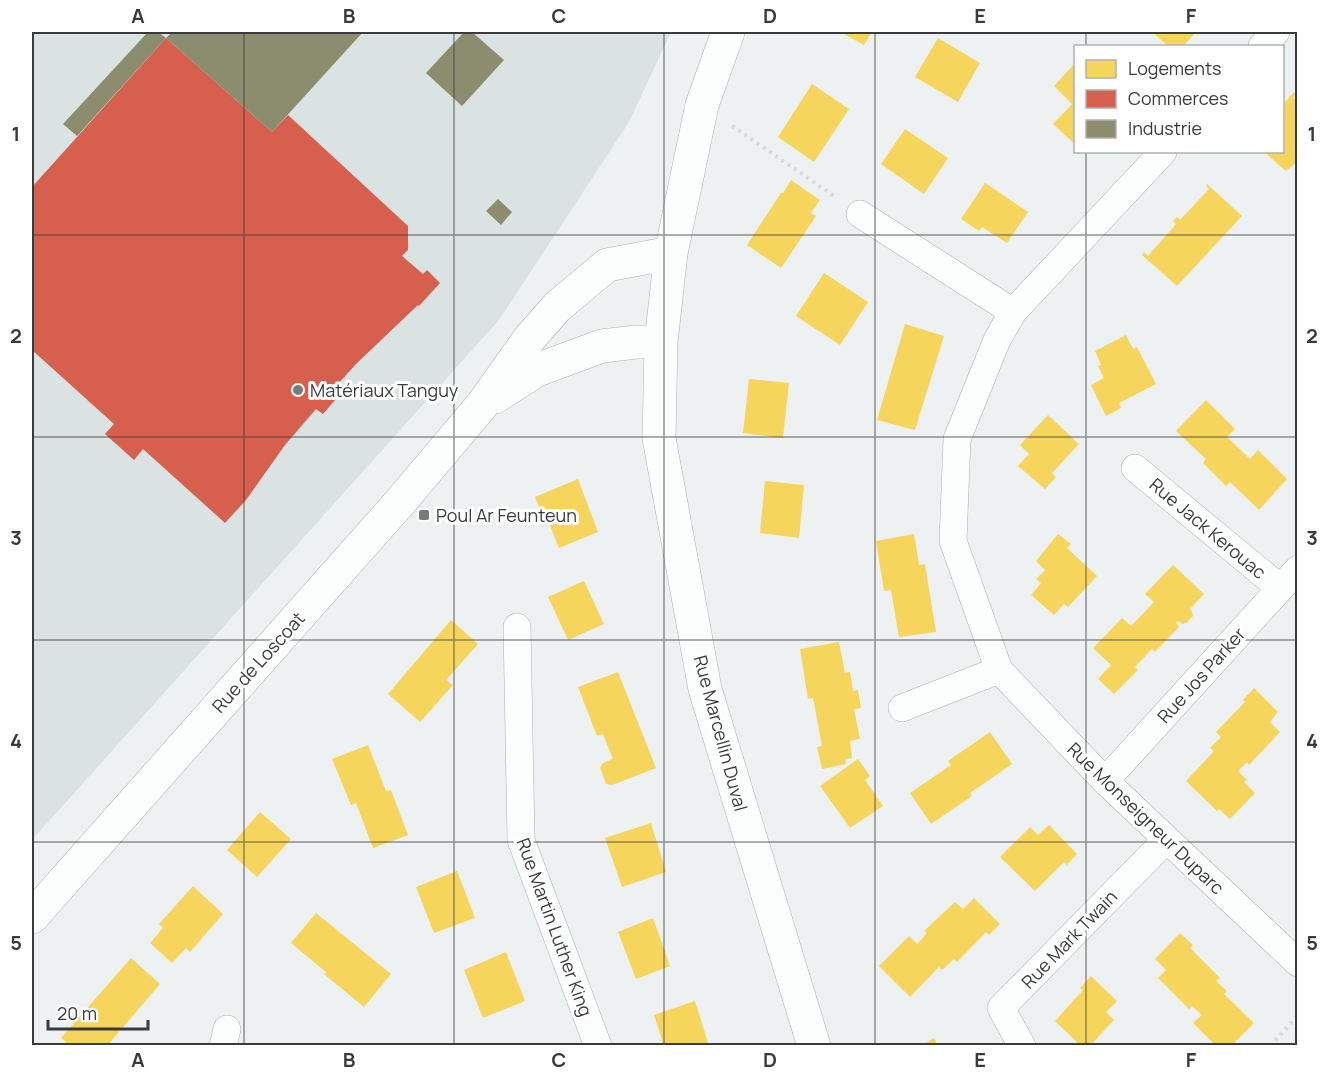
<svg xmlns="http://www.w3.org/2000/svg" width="1329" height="1077" viewBox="0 0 1329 1077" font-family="Manrope,sans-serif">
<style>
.built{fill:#dae2e2}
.homes{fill:#f6d55c}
.shops{fill:#d6604d}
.industry{fill:#8c8c6e}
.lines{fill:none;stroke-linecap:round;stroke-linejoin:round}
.minor-casing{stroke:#aeb0b0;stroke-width:28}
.secondary-casing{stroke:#aeb0b0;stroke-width:34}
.path{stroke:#d7d8d8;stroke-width:4;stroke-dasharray:3 4.5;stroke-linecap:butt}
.minor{stroke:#fcfdfd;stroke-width:27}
.secondary{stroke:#fcfdfd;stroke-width:33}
.grid{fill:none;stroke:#3a3c3c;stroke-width:1.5;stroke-opacity:0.55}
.poi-dot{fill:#797b7b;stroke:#fff;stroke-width:2}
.labels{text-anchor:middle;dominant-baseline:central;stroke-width:6;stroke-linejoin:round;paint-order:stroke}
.poi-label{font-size:18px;fill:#3a3c3c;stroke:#fff;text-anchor:start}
.street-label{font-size:18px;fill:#3a3c3c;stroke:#fff}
.neatline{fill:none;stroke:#3a3c3c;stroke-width:2}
.grid-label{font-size:20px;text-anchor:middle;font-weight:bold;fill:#3a3c3c}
</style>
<rect width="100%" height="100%" fill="#eef1f1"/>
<path class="built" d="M32 32H671L629 122 499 320 32 840Z"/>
<path class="homes" d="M840 32H872L864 45Z
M1152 32H1196L1183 46H1168Z
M938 38 980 63 958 102 915 77Z
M1076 62V145L1053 124 1072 104 1054 86Z
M812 84 849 109 814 162 778 137Z
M1294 92 1296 94 1293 98 1298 102V161L1286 171 1264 152H1282V105Z
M905 129 948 158 924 194 881 164Z
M791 180 820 200 811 213 816 216 781 268 747 245 781 193H783Z
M985 183 1028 212 1007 243 982 227 979 231 961 219Z
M1207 184 1242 216 1177 286 1142 255 1144 252 1148 256 1176 224 1173 221 1177 217 1180 220 1209 189 1206 186Z
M824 273 868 302 840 345 796 316Z
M905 324 944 336 915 430 877 420Z
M1126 335 1133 349 1137 347 1156 384 1119 403 1121 408 1106 416 1091 385 1104 378 1098 366 1101 365 1095 351Z
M749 379 789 383 783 438 743 433Z
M1206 400 1235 429 1227 437 1250 459 1258 450 1287 479 1259 510 1230 482 1226 486 1203 463 1206 459 1176 431Z
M1048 415 1079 444 1052 473 1056 477 1045 489 1018 466 1029 454 1020 445Z
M578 479 598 532 559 548 547 518 544 519 535 497Z
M765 481 804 485 799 538 760 533Z
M914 534 919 565 925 564 936 632 899 637 891 590 884 591 876 541Z
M1058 534 1071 544 1067 548 1097 576 1068 607 1064 604 1054 615 1031 595 1041 583 1036 579 1045 570 1036 561Z
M1173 565 1204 594 1190 609 1192 612 1193 616 1186 623 1182 624 1179 621 1176 623 1179 627 1155 652 1152 649 1135 667 1138 670 1114 694 1098 679 1111 665 1093 648 1122 618 1131 626 1154 602 1145 594Z
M584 581 604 624 568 640 548 597Z
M451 620 478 644 446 680 453 685 420 722 388 694Z
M839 642 845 673 850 672 853 691 858 690 861 708 854 709 860 739 850 741 852 758 845 759 846 764 822 769 817 747 822 746 813 698 808 699 800 649Z
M618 672 656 768 612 785 606 784 600 767 603 763 613 759 603 734 597 736 578 687Z
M1254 688 1278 712 1270 722 1280 732 1249 765 1247 762 1238 771 1247 780 1244 782 1255 793 1230 819 1219 809 1217 811 1186 781 1214 751 1210 748 1221 737 1216 732 1245 702 1243 700Z
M990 732 1012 764 970 793 972 796 931 824 910 793 951 765 948 761Z
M368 745 386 791 391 790 408 835 373 848 356 803 351 805 332 759Z
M858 759 870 776 865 780 883 806 850 828 820 786Z
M260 812 291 839 257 877 227 850Z
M651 823 666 872 622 887 605 838Z
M1049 825 1077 854 1067 865 1064 862 1035 891 1000 857 1030 827 1038 835Z
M457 871 475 918 434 933 416 887Z
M193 886 223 914 190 952 186 948 172 963 150 943 163 928 159 924Z
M974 898 1000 924 989 935 986 932 957 962 954 959 942 970 939 967 910 997 879 966 909 936 917 944 927 933 924 931 955 902 963 909Z
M316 913 391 974 364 1007 324 974 327 973 291 943Z
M653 918 670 966 636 979 618 932Z
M1180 933 1193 945 1190 948 1220 978 1216 981 1227 991 1224 994 1254 1023 1231 1046H1216L1193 1023 1202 1015 1192 1006 1189 1009 1158 978 1166 970 1155 959Z
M506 952 525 1001 483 1018 464 970Z
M131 958 160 984 107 1046H70L61 1038Z
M1091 976 1117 1001 1106 1012 1114 1020 1090 1046H1081L1055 1021 1083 990 1080 988Z
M695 1001 709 1046H664L654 1015Z
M934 1038 938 1046H920Z"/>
<path class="shops" d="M166 38 272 132 288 115 408 226V250L402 256 423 274 427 270 440 283 419 306 418 305 357 363 337 385 343 391 323 414 316 409 285 445 246 500 225 523 143 449 134 460 105 434 114 424 32 350V187Z"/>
<path class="industry" d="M148 32H158L166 38 77 136 63 124Z
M172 32H363L272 132 166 38Z
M464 32H472L504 60 462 106 426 73Z
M498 199 512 212 501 225 486 211Z"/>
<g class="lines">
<defs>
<path id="minor" d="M1262 46 1276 32
M1163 152 1013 312 997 340 957 439 953 541 999 670 1105 781 1298 963
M860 214 1013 312
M1135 468 1280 588
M517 627 521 840 598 1046
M902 708 999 670
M1105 781 1298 569
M223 1046 227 1029
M1022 1046 1001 1008 1166 840"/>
<path id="secondary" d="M728 32 702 105 671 253 661 342 659 438 705 689 814 1046
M495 397 537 370 602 346 636 342H661
M32 917 401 501 482 405 529 339 557 307 607 265 671 253"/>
</defs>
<use href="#minor" class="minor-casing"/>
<use href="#secondary" class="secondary-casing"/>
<path class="path" d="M732 126 837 198
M1270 1046 1298 1015"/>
<use href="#minor" class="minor"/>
<use href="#secondary" class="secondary"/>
</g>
<path class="grid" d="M244 32V1046M454 32V1046M664 32V1046M875 32V1046M1086 32V46M1086 152V1046M32 235H1298M32 437H1298M32 640H1298M32 842H1298"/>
<g class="poi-dot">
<circle cx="298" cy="390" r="6"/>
<rect x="418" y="509" width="12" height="12" rx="3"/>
</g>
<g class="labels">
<g class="poi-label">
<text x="310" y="390">Matériaux Tanguy</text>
<text x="436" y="515">Poul Ar Feunteun</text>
</g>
<g class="street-label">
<text transform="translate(1208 528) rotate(40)">Rue Jack Kerouac</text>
<text transform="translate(258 662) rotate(-48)">Rue de Loscoat</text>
<text transform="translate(1201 675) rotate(-48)">Rue Jos Parker</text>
<text transform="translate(721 733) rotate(75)">Rue Marcellin Duval</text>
<text transform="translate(1146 818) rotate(44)">Rue Monseigneur Duparc</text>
<text transform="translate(555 927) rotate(70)">Rue Martin Luther King</text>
<text transform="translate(1069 939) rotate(-46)">Rue Mark Twain</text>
</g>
</g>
<rect width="1329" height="1077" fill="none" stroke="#ffffff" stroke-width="66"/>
<rect x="1074" y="45" width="210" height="108" fill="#ffffff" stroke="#b0b1b1" stroke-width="1.5"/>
<rect x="1086" y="60" width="30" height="18" fill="#f6d55c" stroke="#b0b1b1" stroke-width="1.5"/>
<text x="1128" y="75" font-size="18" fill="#3a3c3c">Logements</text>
<rect x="1086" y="90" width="30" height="18" fill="#d6604d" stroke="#b0b1b1" stroke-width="1.5"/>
<text x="1128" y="105" font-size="18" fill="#3a3c3c">Commerces</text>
<rect x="1086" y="120" width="30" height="18" fill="#8c8c6e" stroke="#b0b1b1" stroke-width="1.5"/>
<text x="1128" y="135" font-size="18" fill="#3a3c3c">Industrie</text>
<path d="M48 1020v9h100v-9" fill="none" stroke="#3a3c3c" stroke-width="3"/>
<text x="57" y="1020" font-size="18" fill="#3a3c3c" stroke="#ffffff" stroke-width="4.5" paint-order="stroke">20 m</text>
<rect x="33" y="33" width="1263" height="1011" class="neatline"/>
<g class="grid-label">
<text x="138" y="23">A</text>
<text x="349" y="23">B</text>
<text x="559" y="23">C</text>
<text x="770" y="23">D</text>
<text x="980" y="23">E</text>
<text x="1191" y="23">F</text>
<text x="16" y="141">1</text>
<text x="1312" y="141">1</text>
<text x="16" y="343">2</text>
<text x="1312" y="343">2</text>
<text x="16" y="545">3</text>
<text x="1312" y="545">3</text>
<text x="16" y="748">4</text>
<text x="1312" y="748">4</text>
<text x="16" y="950">5</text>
<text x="1312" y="950">5</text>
<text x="138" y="1067">A</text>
<text x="349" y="1067">B</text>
<text x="559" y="1067">C</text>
<text x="770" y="1067">D</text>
<text x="980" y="1067">E</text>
<text x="1191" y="1067">F</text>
</g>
</svg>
